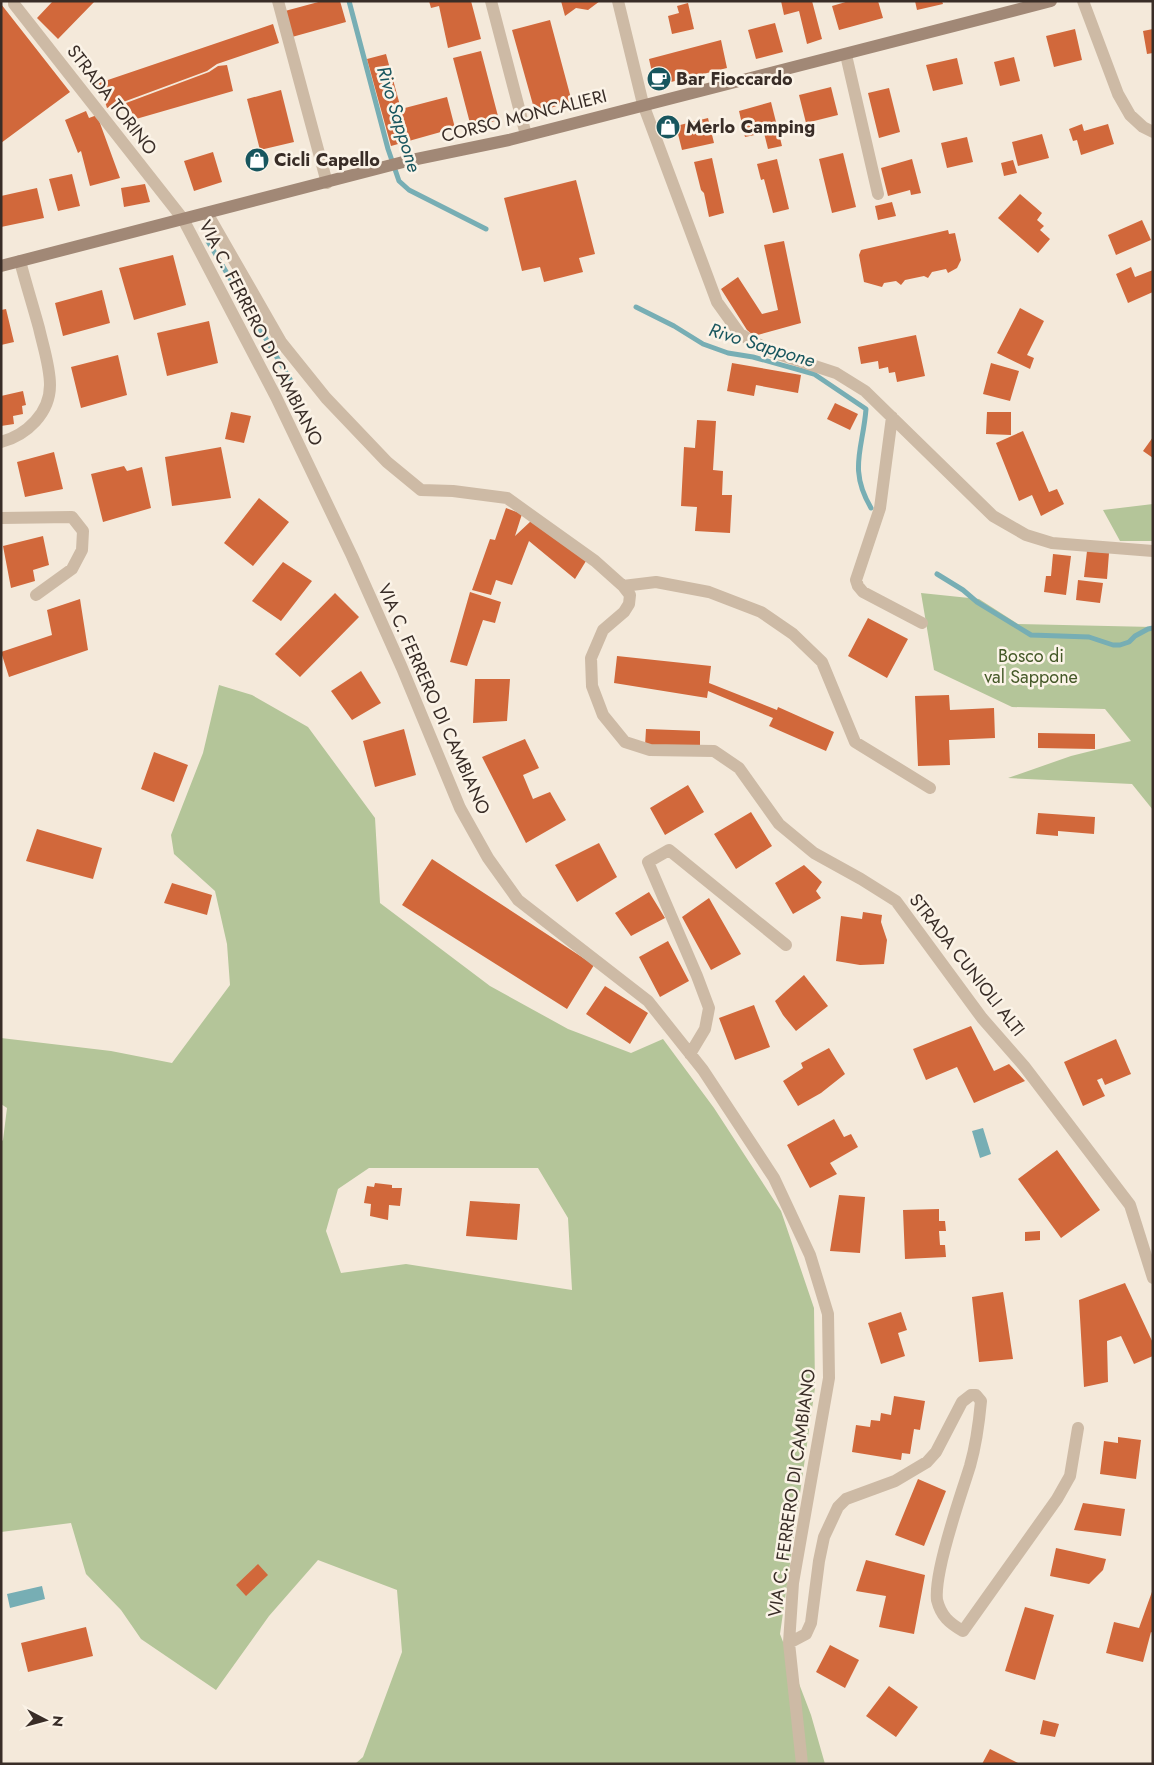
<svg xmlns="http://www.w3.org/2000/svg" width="1154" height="1765" viewBox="0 0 1154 1765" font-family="Jost,sans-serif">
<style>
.green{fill:#b4c599;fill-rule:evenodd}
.water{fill:#77aeb4}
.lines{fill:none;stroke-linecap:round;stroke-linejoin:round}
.stream{stroke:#77aeb4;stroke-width:5}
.building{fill:#d1683b}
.street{stroke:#cdbaa5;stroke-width:12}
.secondary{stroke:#a18876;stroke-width:12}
.labels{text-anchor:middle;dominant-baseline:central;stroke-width:5;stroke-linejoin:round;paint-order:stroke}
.poi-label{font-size:18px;font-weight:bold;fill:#392d27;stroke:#fbf3e7;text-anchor:start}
.street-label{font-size:18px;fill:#392d27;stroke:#fbf3e7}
.park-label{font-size:18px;fill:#455928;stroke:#fbf3e7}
.water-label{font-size:19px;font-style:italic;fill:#18565e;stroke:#fbf3e7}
</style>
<rect width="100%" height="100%" fill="#f4e9da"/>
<path class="green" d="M1153 504V541H1120L1103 510Z
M921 593 979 599 1018 624 1153 627V810L1132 784 1008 778 1071 756 1131 741 1105 709 1012 707 934 670Z
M219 685 252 695 308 727 375 818 380 903 490 986 568 1029 631 1053 663 1039 714 1108 781 1211 814 1308 815 1388 780 1634 811 1715 825 1764H355L363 1757 402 1652 397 1590 318 1560 269 1616 216 1690 141 1639 121 1610 86 1574 71 1523 1 1532V1142L3 1140 7 1108 1 1104V1038L111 1051 172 1063 230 985 227 944 215 891 174 854 171 835 203 753ZM369 1168H538L568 1218 572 1290 406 1264 341 1273 326 1231 338 1189Z"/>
<path class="water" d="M983 1128 991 1154 980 1158 972 1131Z
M42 1586 45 1599 10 1608 7 1594Z"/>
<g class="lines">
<path class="stream" d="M349 1 388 149 399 181 409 190 486 229
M206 238 291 381
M636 307 674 326 703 344 728 353 753 357 814 374 866 409C863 449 848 469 871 508
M937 574 963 590 977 602 1031 635 1089 637 1113 645H1120L1129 642 1135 636 1148 629 1153 628"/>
</g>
<path class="building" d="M53 1H95L58 39 37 18Z
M322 1H340L346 22 292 37 285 11Z
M429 1H471L481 39 448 48 439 6 431 8Z
M561 1H600L588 10 576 8 565 16Z
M781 1H812L822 39 807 44 799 11 784 15Z
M849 1H878L883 18 839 30 832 6Z
M915 1H942L943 4 917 10Z
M688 3 694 29 672 34 668 16 679 13 677 6Z
M1 4 70 92 1 143Z
M550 20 572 102 535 112 512 30Z
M775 23 783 52 756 59 748 30Z
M273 24 279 43 217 64 207 71 107 108 99 83Z
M1075 29 1082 60 1054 67 1046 36Z
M1153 29V53L1147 54 1143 31Z
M721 40 727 68 655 86 649 59Z
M481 51 499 120 471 127 453 58Z
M386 54 401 109 447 97 455 128 391 146 367 59Z
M1014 57 1020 81 1000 86 994 62Z
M957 58 963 84 933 91 926 65Z
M227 65 233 91 136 119 126 103 209 72 218 66Z
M831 87 838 115 806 123 799 95Z
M889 88 900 132 879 138 868 93Z
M281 90 294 142 260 150 247 99Z
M771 102 782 146 768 149 764 133 745 137 739 111Z
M86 111 89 118 97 115 120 178 90 186 81 151 78 153 65 120Z
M708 118 714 143 682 150 676 126Z
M1082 124 1084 131 1108 124 1114 144 1081 155 1077 140 1073 141 1069 129Z
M1042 134 1049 158 1018 166 1012 142Z
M967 137 973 162 947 168 941 143Z
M213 152 222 182 194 191 184 161Z
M843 153 856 207 832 213 819 159Z
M712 158 724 213 709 217 704 193 701 190 694 162Z
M777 159 789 209 773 213 764 179 761 180 757 164Z
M912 159 921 193 911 195 910 190 888 196 881 168Z
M1013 160 1017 173 1004 176 1001 163Z
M72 174 80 206 58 211 49 179Z
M576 180 595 254 579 258 583 272 544 282 540 267 522 271 504 198Z
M145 184 150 202 124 207 121 188Z
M37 188 44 218 1 227V196Z
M1020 194 1042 213 1037 220 1044 226 1040 230 1050 239 1038 253 998 218Z
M892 202 896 216 878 220 875 206Z
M1142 220 1151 240 1116 255 1108 235Z
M948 230 949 234 955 233 961 260 957 268 948 273 946 269 932 272 928 278 924 276 905 280 901 285 896 281 884 283 882 287 864 282 859 255 861 250Z
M784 241 801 323 754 336 747 330 721 289 738 277 762 314 778 310 764 245Z
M173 255 186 305 134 320 119 268Z
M1131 267 1135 277 1153 270V292L1128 303 1116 274Z
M102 290 110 323 63 336 55 303Z
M1020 308 1044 321 1027 355 1034 358 1030 369 997 353Z
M6 309 14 342 1 345V310Z
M209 321 218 363 167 376 157 333Z
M916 335 925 376 897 382 895 372 889 373 888 367 879 369 878 361 861 364 858 347Z
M118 355 127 395 81 408 71 367Z
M732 363 801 375 798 393 756 385 754 396 727 391Z
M991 363 1019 371 1010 401 983 394Z
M23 391 26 405 22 406 23 414 13 416 14 424 1 426V396Z
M835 403 858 414 850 430 827 419Z
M231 412 251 416 244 443 225 439Z
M987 412H1011V435L986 434Z
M697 420 716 421 713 470 723 471 722 495H732L730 533 695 531 697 507 681 506 684 447 695 448Z
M1023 431 1049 492 1057 489 1064 504 1041 516 1032 495 1019 501 996 443Z
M1153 437V458L1143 451Z
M221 447 231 498 172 506 165 457Z
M54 452 63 489 25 497 17 462Z
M124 466 127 471 142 467 151 508 103 522 91 474Z
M259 498 289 522 253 566 224 543Z
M506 508 522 514 515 536 531 521 586 561 575 579 529 541 512 585 496 580 491 595 472 590 490 539 495 540Z
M43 536 49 565 33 570 35 581 11 588 3 546Z
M1087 551 1109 553 1107 579 1084 577Z
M1053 554 1071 556 1066 595 1044 592 1046 576H1051Z
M283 562 312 581 281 621 252 601Z
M1078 580 1103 583 1100 603 1076 600Z
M470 592 501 602 495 623 483 620 467 666 450 662Z
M335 593 359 617 300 677 275 654Z
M80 599 88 650 9 677 1 652 52 635 47 610Z
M868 618 908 639 887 678 848 656Z
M617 656 711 666 709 683 777 710 778 707 834 732 826 751 769 726 773 718 708 691 707 698 614 683Z
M361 671 381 703 352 720 331 691Z
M475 679H510L507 721 473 723Z
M949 695 950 710 994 708 995 738 949 740 950 765 918 766 915 696Z
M404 729 416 775 375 787 363 741Z
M646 729 700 731V748L645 746Z
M1038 733 1095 734V749L1038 748Z
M525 739 539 768 523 775 533 799 550 792 566 820 526 843 482 757Z
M154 752 188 765 174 802 141 789Z
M688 785 704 812 665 835 650 808Z
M751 812 772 846 736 869 714 834Z
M1038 813 1095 817 1094 834 1058 831V836L1036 834Z
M37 829 102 848 93 879 26 861Z
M599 843 617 877 577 902 555 865Z
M432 859 594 965 567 1009 402 905Z
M804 865 822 882 816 891 821 898 793 914 775 883Z
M172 883 212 895 207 915 164 903Z
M649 892 665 918 631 936 615 913Z
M709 898 741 954 711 970 682 917Z
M863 912 882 915 881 922 887 940 884 964 860 965 836 961 841 916 862 919Z
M668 941 689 981 660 997 639 957Z
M804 975 828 1006 796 1031 783 1015 775 1001Z
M605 986 648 1013 630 1044 586 1014Z
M754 1005 770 1047 735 1060 719 1018Z
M971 1026 994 1071 1009 1064 1025 1081 974 1103 957 1067 926 1080 913 1049Z
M1116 1039 1131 1074 1105 1085 1102 1078 1097 1080 1105 1096 1083 1106 1064 1062Z
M829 1048 845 1074 821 1093 798 1106 783 1081 803 1068 801 1063Z
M834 1119 844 1137 851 1134 858 1147 830 1163 837 1174 810 1188 787 1145Z
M1057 1150 1100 1210 1061 1238 1018 1179Z
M375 1183 392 1185V1188H402L400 1206 389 1205 388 1220 370 1216 371 1204 364 1203 367 1186 374 1187Z
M839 1195 865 1197 860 1253 830 1251Z
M470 1201 520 1204 517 1240 466 1236Z
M939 1209V1221H945L946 1231H939L940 1245H945L946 1257 905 1259 903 1210Z
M1040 1231V1240L1025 1241V1232Z
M1125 1283 1153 1343V1356L1134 1364 1121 1336 1107 1341 1108 1382 1084 1387 1079 1300Z
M1003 1292 1013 1359 979 1362 972 1297Z
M901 1312 907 1330 898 1333 905 1356 881 1364 868 1323Z
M894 1396 925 1401 920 1430 914 1429 910 1454 902 1453 901 1460 852 1452 856 1425 870 1427 871 1420 880 1421 881 1413 891 1415Z
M1118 1437 1141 1440 1136 1479 1100 1474 1104 1441 1118 1443Z
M918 1479 946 1491 924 1546 895 1535Z
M1083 1503 1125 1509 1121 1536 1074 1530Z
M1056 1548 1106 1559 1103 1570 1089 1584 1050 1576Z
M866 1560 925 1575 914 1634 879 1627 886 1596 856 1591Z
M258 1564 268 1575 246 1596 236 1585Z
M1153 1589V1633L1151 1632 1143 1662 1106 1653 1114 1622 1139 1628Z
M1025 1607 1054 1615 1035 1680 1005 1671Z
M86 1627 93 1656 28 1672 21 1643Z
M830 1645 859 1660 845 1688 816 1672Z
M889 1686 918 1707 896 1737 866 1716Z
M1043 1720 1059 1724 1055 1737 1040 1734Z
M990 1749 1020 1764H982Z"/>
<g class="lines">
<path class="street" d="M14 1V4L183 219 276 397 352 556 402 668 460 808 488 858 518 900 648 1001 703 1070 774 1178 810 1255 828 1314 829 1378 793 1583 789 1643 802 1764
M278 1 327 183
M491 1 526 135
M618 1 643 104 717 302 740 334 772 352 836 373 865 391 993 516 1026 535 1052 543 1153 551
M1083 1 1118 94 1130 115 1143 127 1153 132
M846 55 878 194
M207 213 281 342 326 398 387 462 421 490 453 491 507 498 595 561 623 586 630 595 629 604 624 612 603 630 591 658 592 686 603 715 625 742 650 750 714 751 739 768 779 824 814 853 861 879 896 901 982 1018 1024 1066 1130 1205 1153 1278
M892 417 880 508 856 580 858 586 863 592 922 623
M1 442C27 435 50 413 50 385 50 366 43 346 39 328 33 306 26 284 20 261
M1 518 72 517 83 531 82 550 72 569 36 595
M623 586 656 582 709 592 761 612 793 634 822 662 855 742 930 788
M690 1054 705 1029 709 1008 697 976 648 862 669 850 786 945
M789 1643 806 1634 811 1623 819 1561 824 1537 838 1507 846 1499 895 1481 927 1462 936 1452 962 1402 971 1395H976L981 1401C979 1423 976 1445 970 1466 959 1501 947 1534 940 1569 938 1579 936 1591 937 1600 941 1616 949 1623 963 1631L1057 1499 1070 1476 1078 1428"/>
<path class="secondary" d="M1 266 407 161 509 140 1051 1"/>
</g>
<defs>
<symbol id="cafe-disc" viewBox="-11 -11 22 22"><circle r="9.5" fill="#18565e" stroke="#fbf3e7"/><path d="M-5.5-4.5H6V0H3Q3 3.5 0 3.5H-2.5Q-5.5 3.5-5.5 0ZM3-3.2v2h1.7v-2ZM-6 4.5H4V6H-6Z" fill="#fff"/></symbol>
<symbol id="shop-disc" viewBox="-11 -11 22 22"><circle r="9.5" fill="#18565e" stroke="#fbf3e7"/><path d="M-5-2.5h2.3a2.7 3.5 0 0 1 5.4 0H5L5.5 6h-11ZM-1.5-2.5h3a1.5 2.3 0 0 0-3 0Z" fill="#fff"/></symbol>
</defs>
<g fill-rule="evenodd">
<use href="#cafe-disc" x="645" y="65" width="28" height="28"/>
<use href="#shop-disc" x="654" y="113" width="28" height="28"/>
<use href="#shop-disc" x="243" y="146" width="28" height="28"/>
</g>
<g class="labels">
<g class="poi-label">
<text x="676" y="79">Bar Fioccardo</text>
<text x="686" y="127">Merlo Camping</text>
<text x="274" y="160">Cicli Capello</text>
</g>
<g class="street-label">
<text transform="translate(112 100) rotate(52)">STRADA TORINO</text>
<text transform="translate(524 116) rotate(-14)">CORSO MONCALIERI</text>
<text transform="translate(261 333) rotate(63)">VIA C. FERRERO DI CAMBIANO</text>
<text transform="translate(434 699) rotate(66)">VIA C. FERRERO DI CAMBIANO</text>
<text transform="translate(967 965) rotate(52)">STRADA CUNIOLI ALTI</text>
<text transform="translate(792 1493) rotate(-82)">VIA C. FERRERO DI CAMBIANO</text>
</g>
<g class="park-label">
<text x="1031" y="656">Bosco di<tspan x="1031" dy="21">val Sappone</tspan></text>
</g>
<g class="water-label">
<text transform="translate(399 119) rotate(73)">Rivo Sappone</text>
<text transform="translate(762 345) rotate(17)">Rivo Sappone</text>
</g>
</g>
<rect width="1154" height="1765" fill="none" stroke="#392d27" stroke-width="5"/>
<g transform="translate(45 1720) rotate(96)" stroke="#fbf3e7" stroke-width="4" paint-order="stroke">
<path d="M0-4L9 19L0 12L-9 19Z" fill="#392d27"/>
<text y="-8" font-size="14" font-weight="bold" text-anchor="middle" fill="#392d27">N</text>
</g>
</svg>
